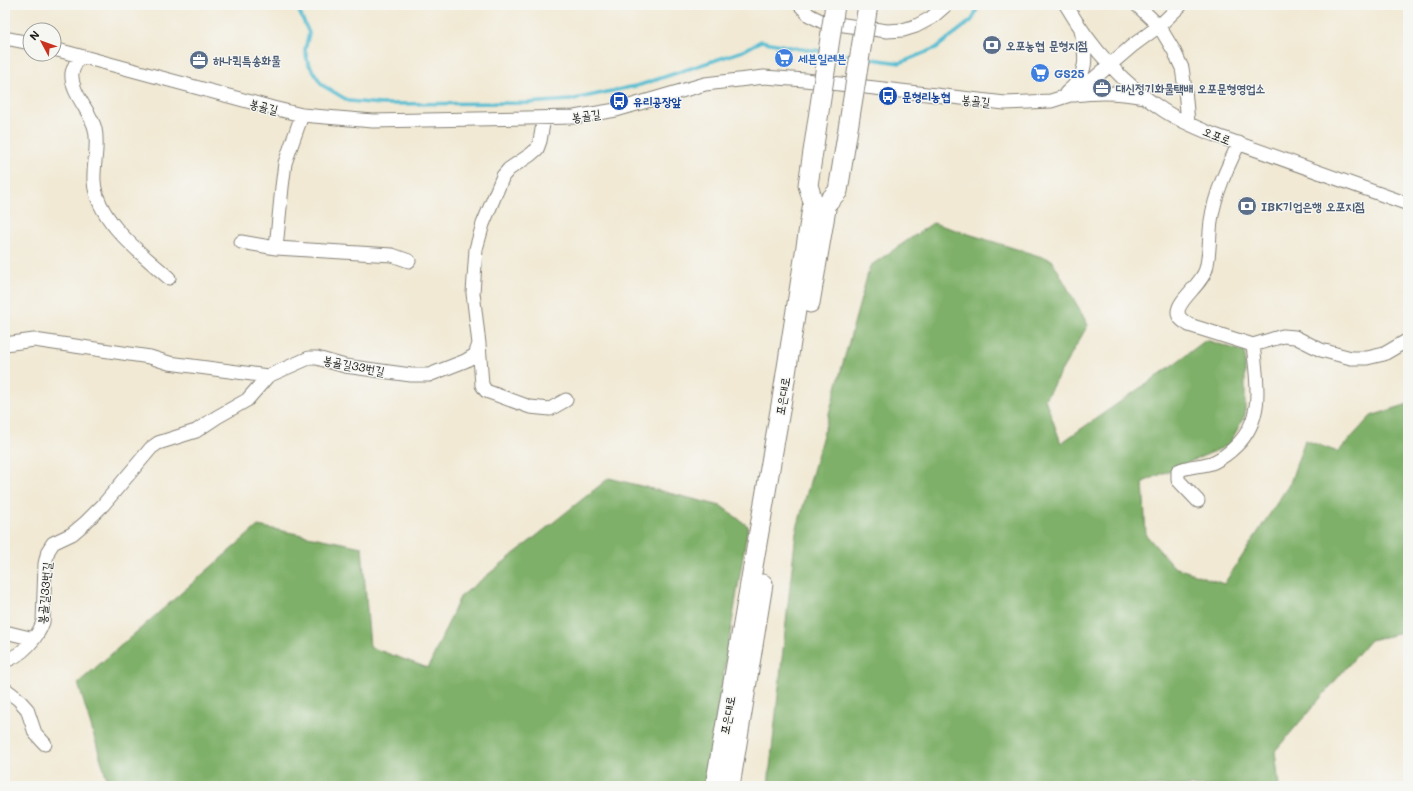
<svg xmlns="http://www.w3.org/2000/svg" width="1413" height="791" viewBox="0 0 1413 791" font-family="Mali,'Poor Story',sans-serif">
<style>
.forest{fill:#7fb069;stroke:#4e6642}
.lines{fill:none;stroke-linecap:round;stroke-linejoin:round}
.stream{stroke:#55bdd2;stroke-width:3.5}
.minor-casing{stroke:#868278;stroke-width:15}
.highway-casing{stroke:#868278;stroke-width:21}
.minor{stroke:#fff;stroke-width:13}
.highway{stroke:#fff;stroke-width:19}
.highway-bridge-casing{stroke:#868278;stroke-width:21;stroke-linecap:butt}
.highway-bridge{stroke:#fff;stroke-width:19}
.labels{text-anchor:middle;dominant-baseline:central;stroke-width:3;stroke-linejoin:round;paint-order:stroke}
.service-label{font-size:12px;font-weight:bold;fill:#4e5e75;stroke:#f6f6f2;text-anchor:start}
.shop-label{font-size:12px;font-weight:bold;fill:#366cbe;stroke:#f6f6f2;text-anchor:start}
.transit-label{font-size:12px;font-weight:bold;fill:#164399;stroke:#f6f6f2;text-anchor:start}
.street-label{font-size:12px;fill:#1c1c1c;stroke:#f6f6f2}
</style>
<rect width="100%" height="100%" fill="#f6f6f2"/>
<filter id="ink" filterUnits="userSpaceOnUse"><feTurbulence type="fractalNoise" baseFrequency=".025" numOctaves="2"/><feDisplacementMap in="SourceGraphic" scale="8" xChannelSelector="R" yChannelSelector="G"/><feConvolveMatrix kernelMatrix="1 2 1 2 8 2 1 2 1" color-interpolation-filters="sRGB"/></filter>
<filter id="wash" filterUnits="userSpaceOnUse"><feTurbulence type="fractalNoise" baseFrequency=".012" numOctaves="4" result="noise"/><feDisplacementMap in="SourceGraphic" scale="16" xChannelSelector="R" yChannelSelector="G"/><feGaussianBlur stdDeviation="0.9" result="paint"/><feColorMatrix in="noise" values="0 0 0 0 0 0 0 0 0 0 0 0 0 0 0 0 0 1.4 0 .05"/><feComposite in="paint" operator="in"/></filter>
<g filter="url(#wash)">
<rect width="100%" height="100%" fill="#f1e9d4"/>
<path class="forest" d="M933 223 1052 260 1088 325 1045 399 1061 443 1170 367 1206 340 1245 352V415L1229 445 1143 482 1146 535 1174 567 1224 584 1290 483 1305 440 1338 452 1371 416 1408 404V632L1370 640 1275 751 1279 786H768L796 532 870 266Z
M609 478 721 506 748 526 705 786H109L78 683 258 526 362 547 370 647 428 668 460 597Z"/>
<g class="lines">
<path class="stream" d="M292 5 299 11 309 33 305 50 308 63 322 85 349 101 381 104 527 103 570 100 640 85 743 51 761 41 800 49 823 51
M833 53 855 56
M865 58 900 63 936 48 972 20 979 5"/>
</g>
</g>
<g filter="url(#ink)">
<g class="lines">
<defs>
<path id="minor" d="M800 5 809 15 823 22 887 31 903 30 916 26 931 18 946 5
M1066 5C1090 46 1123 84 1163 110 1178 120 1195 127 1212 134L1408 204
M1137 5 1159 26 1174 51 1182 68 1185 89 1188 123
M5 38 30 43
M54 49 273 108 302 115 373 121 574 117 616 110 705 84 764 77 805 80 1005 103 1051 101 1070 95 1084 87 1132 46 1159 26 1181 5
M79 56C77 61 73 68 72 73 70 93 91 111 95 129 99 146 93 164 94 181 96 220 142 254 169 278
M1066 93C1090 74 1086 56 1081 30
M1074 95C1098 92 1120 92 1143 97
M1239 143C1227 168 1215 193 1211 221 1209 236 1210 255 1206 269 1202 284 1178 300 1178 312 1178 319 1185 322 1189 325L1253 345 1283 336 1295 337 1321 350 1351 358H1367L1384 354 1408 340
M241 242 276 248 392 255 409 261
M276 248 282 187 285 163 302 115
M5 344 34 340 150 357 169 363 268 376
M479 344 482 385 486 391 530 407 550 409 566 400
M1198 501 1178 480V471C1189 465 1202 467 1214 462 1222 458 1230 452 1236 446 1265 418 1257 381 1253 345
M5 632 34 639
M5 661C22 655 37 639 43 622L45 564 48 551 53 543 72 534 85 523 103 505 151 448 158 443 196 431 217 417 247 400 268 376 309 358H317L345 366 411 375H429L465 361 475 355 479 344 473 293 476 249 483 224 503 176 509 169 530 155 537 149 540 141 544 118
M5 689 18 699 27 709 35 733 45 744"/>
<path id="highway" d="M810 303 827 203
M715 786 782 399 813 202
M730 786 763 584"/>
</defs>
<use href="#minor" class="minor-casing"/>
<use href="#highway" class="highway-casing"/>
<use href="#minor" class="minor"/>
<use href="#highway" class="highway"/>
<defs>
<path id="highway-bridge" d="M813 202 808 185 835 5
M827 203 838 191 868 5"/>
</defs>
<use href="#highway-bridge" class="highway-bridge-casing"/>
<use href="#highway-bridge" class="highway-bridge"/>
</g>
</g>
<defs>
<symbol id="bank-disc" viewBox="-11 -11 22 22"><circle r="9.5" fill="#5c6f8a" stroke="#f6f6f2"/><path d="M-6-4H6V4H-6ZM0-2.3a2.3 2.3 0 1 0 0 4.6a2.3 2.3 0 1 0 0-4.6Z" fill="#fff"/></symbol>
<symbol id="supermarket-disc" viewBox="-11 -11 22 22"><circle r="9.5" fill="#3f7fe0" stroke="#f6f6f2"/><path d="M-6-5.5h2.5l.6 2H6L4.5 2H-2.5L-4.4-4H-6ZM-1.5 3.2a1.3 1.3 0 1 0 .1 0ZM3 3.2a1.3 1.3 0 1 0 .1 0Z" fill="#fff"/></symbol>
<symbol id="office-disc" viewBox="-11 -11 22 22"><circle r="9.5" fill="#5c6f8a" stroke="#f6f6f2"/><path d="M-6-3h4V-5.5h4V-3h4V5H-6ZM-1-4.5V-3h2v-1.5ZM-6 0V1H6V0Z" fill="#fff"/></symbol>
<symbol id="bus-disc" viewBox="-11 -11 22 22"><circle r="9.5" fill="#1a4fb4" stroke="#f6f6f2"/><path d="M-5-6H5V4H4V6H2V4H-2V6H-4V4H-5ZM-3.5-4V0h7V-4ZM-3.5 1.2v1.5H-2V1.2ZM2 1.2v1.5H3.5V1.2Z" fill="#fff"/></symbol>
</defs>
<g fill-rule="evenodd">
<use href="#bank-disc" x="981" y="34" width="22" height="22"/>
<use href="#supermarket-disc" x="773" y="47" width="22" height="22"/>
<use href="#office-disc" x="188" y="49" width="22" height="22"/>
<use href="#supermarket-disc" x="1029" y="62" width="22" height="22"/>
<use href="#office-disc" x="1091" y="77" width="22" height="22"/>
<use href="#bus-disc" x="877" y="85" width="22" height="22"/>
<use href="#bus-disc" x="608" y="90" width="22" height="22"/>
<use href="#bank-disc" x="1236" y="195" width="22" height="22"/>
</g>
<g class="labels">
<g class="service-label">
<text x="1006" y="45">오포농협 문형지점</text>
<text x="213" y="60">하나퀵특송화물</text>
<text x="1116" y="88">대신정기화물택배 오포문형영업소</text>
<text x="1261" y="206">IBK기업은행 오포지점</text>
</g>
<g class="shop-label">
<text x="798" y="58">세븐일레븐</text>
<text x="1054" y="73">GS25</text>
</g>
<g class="transit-label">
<text x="902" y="96">문형리농협</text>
<text x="633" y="101">유리공장앞</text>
</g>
<g class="street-label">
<text transform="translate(976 100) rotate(6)">봉골길</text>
<text transform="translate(264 106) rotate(14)">봉골길</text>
<text transform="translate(586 115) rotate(-8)">봉골길</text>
<text transform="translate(1217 135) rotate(21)">오포로</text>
<text transform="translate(354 365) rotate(11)">봉골길33번길</text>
<text transform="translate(782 396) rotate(-81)">포은대로</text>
<text transform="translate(44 593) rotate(-85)">봉골길33번길</text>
<text transform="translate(727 715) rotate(-80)">포은대로</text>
</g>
</g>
<rect width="1413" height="791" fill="none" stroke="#f6f6f2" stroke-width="20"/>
<g transform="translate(42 42) rotate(311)"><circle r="19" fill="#f6f6f2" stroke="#9f9f9c"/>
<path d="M0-3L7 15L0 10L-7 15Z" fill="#c8321e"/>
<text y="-6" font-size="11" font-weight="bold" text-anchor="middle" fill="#1c1c1c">N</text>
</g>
</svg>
